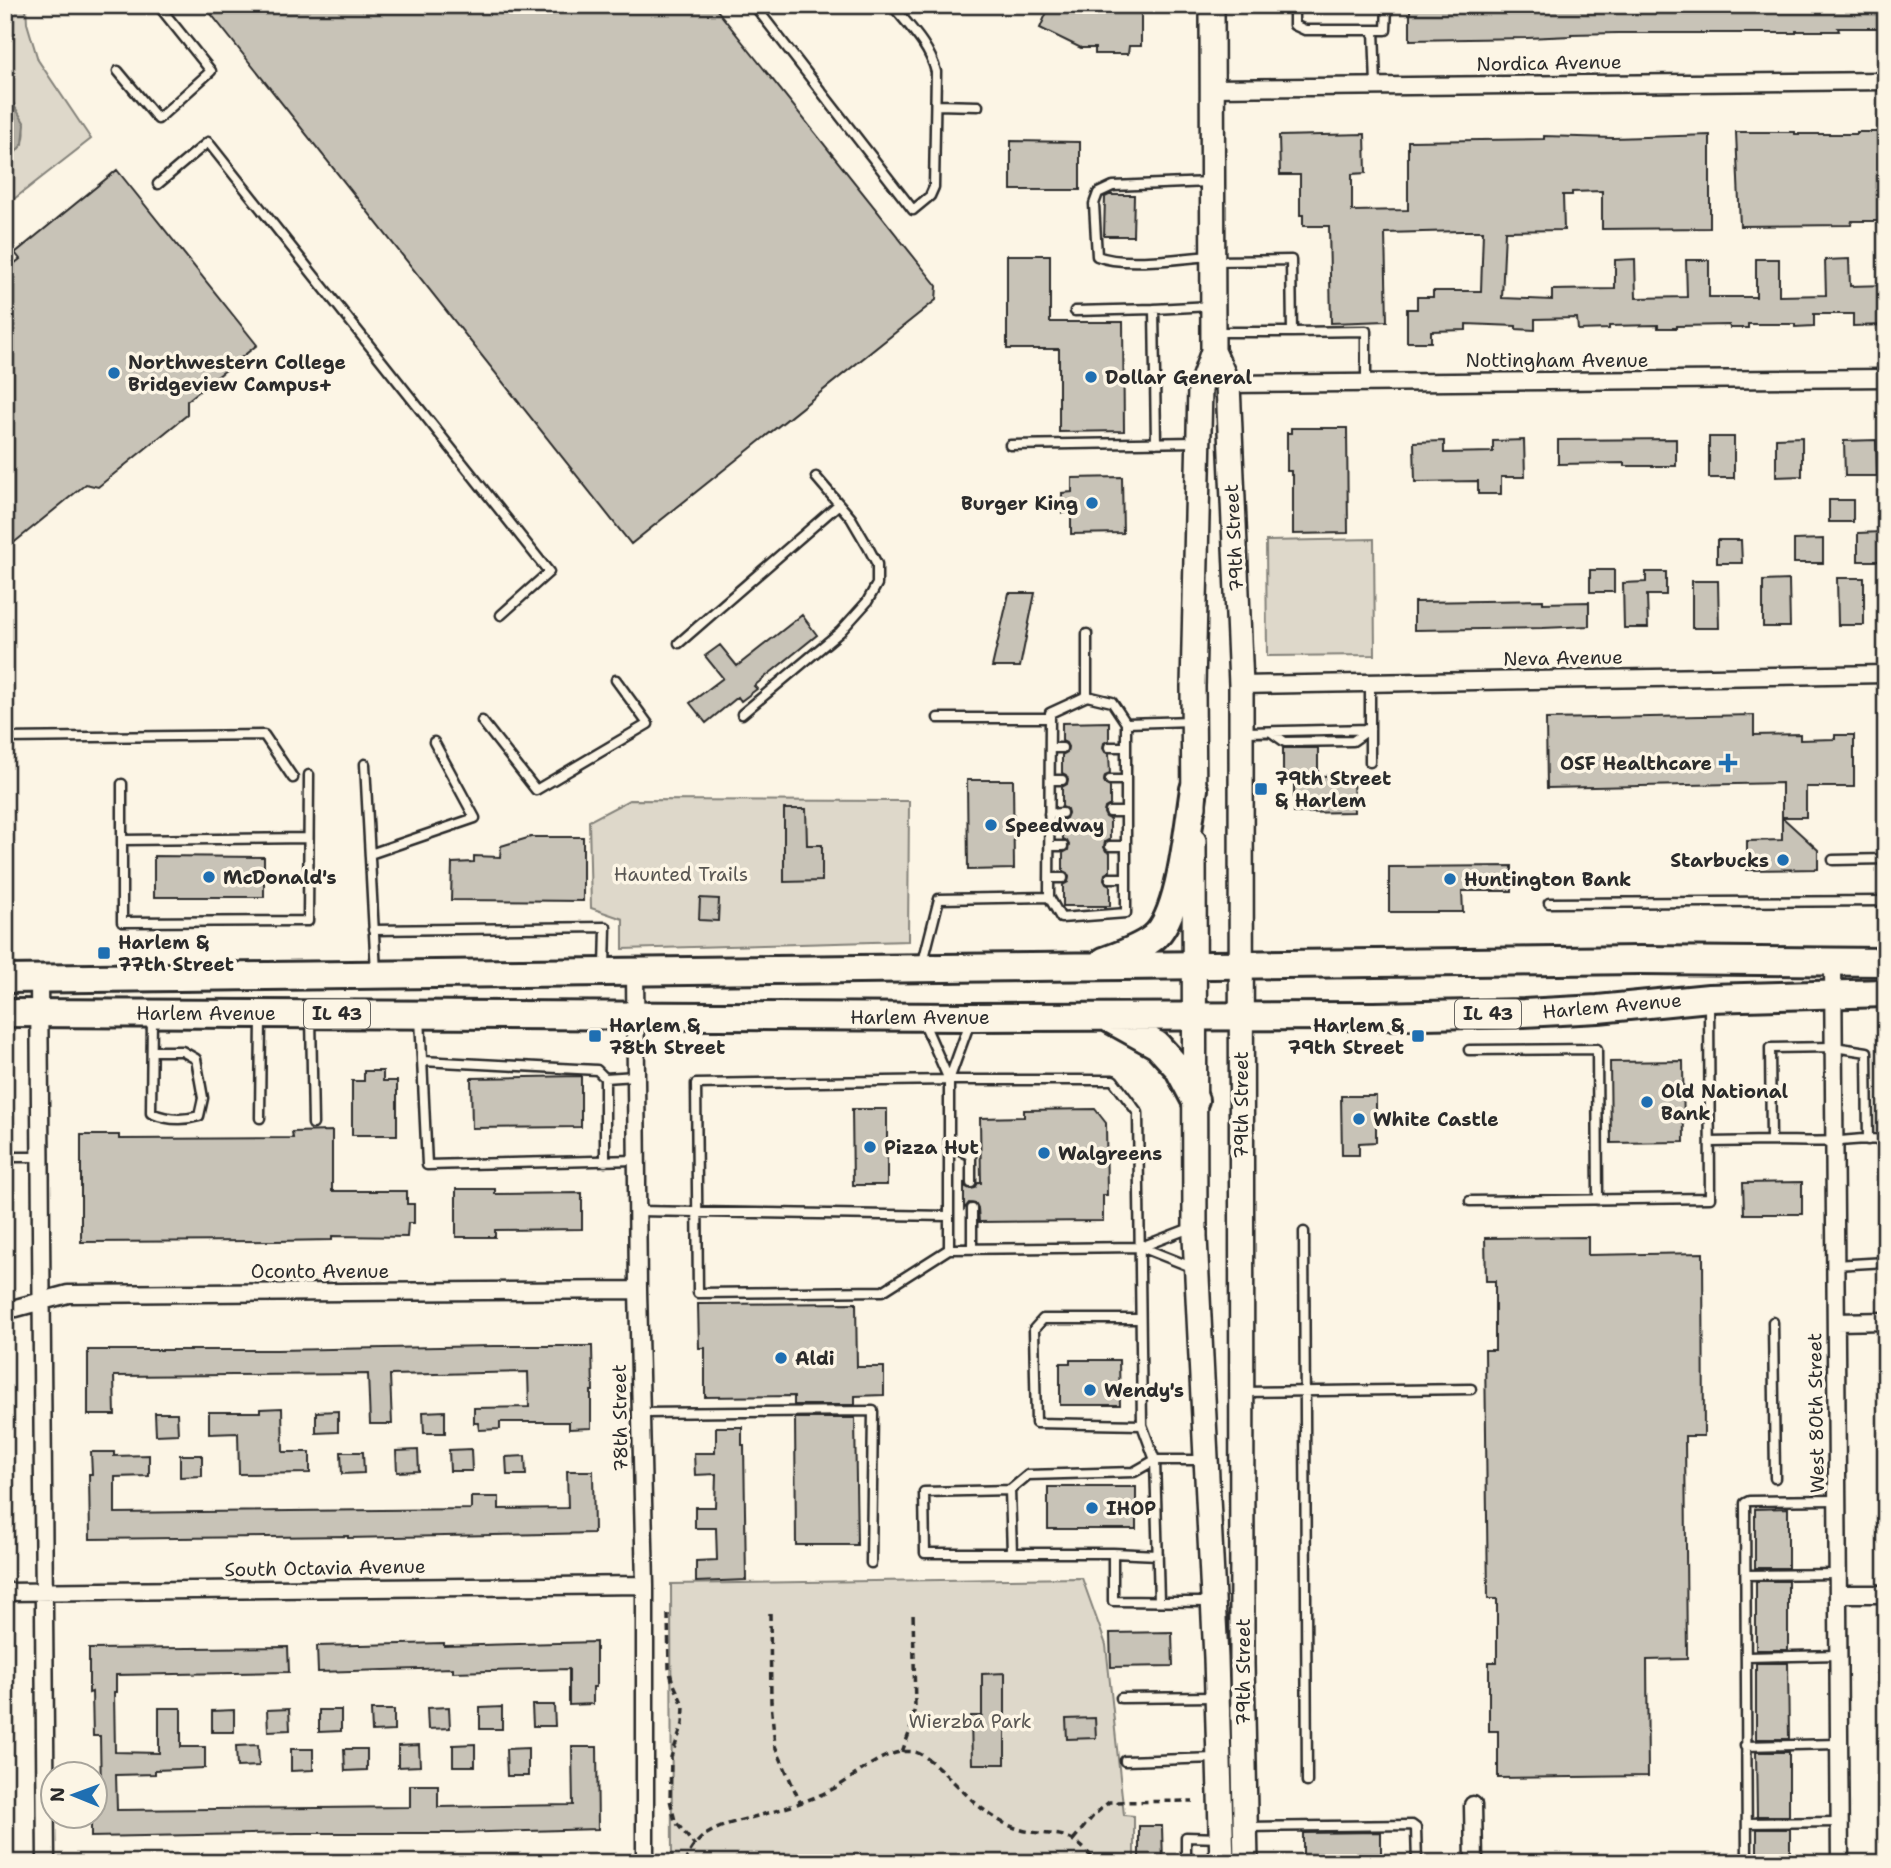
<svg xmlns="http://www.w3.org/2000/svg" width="1891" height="1868" viewBox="0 0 1891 1868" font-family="'Shantell Sans',sans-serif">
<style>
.green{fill:#ded8ca;stroke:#84827a;stroke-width:2}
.water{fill:#b4b0a5;stroke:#7d7b74;stroke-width:2}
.building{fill:#c8c3b7;stroke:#2b2b2b;stroke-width:2}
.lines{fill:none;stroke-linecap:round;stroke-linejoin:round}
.service-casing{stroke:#2b2b2b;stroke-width:13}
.minor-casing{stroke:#2b2b2b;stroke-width:21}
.secondary-casing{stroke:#2b2b2b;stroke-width:28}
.primary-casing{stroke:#2b2b2b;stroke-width:32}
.path{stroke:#2b2b2b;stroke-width:3.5;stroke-dasharray:7 5;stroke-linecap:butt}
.service{stroke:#fcf5e5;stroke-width:8}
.minor{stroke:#fcf5e5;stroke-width:16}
.secondary{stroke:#fcf5e5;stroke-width:23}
.primary{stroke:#fcf5e5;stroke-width:26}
.poi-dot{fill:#1f6fb2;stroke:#fcf5e5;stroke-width:2.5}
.labels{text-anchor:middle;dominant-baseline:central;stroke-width:7;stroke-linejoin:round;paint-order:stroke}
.shield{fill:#fcf5e5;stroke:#6a6863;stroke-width:2}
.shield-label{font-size:18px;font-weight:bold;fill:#2b2b2b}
.street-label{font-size:19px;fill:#2b2b2b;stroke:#fcf5e5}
.poi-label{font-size:19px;font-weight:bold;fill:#2b2b2b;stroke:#fcf5e5;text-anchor:start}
.park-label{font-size:19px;fill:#585653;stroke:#fcf5e5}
</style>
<rect width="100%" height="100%" fill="#fcf5e5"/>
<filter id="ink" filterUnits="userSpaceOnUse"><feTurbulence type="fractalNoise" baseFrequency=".0143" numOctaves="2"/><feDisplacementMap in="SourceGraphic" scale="14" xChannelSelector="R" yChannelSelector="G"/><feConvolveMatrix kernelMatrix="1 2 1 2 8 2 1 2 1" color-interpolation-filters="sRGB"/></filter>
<g filter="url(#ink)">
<path class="green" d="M5 5H26L27 23 38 60 91 139 5 206V162C47 130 9 115 5 81 3 56 5 30 5 5Z
M1374 539 1375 655 1267 656 1266 541Z
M629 800 909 801 908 941 623 949V919L591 908 589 821Z
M1082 1578 1106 1645 1124 1815 1134 1816V1863H672L671 1584Z"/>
<path class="water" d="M5 84 15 107 25 124 23 144 5 162Z"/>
<path class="building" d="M204 5H713L937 286 936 300 631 544Z
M1050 5H1141V46H1129L1128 54H1095V48H1081L1040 28Z
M1410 5H1878L1879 28H1838L1839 31H1796V33H1618L1571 34V36L1527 38 1410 40Z
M1736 132H1795V134H1857V132H1884L1886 221H1852L1851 225 1740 226Z
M1365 134 1366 173 1352 174V211L1408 210V141L1544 139V136L1613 138 1710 135V228L1602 229V191L1572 192V195H1563L1564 230 1505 231 1502 298 1552 300V290L1615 289V260L1635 259 1636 298 1687 297 1686 260H1709V297H1756V259H1779V296L1826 295 1825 260 1849 259 1850 286 1886 285V325L1853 326V314H1814V326L1795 327V324H1748V328H1730L1729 325 1677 326V328H1658V325L1609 326V329L1578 330 1577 318 1535 319V330L1516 329V326L1466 324V330L1431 331V342H1407V309H1417V297H1433V291H1481L1483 231H1461L1385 233 1387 321 1331 323 1329 226H1303V215H1300V175H1280L1279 136Z
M1011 141 1080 142V190H1011Z
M117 170 257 345 187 401V415L98 487 86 484 5 550V271L20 259 15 253Z
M1109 195H1134L1133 236H1104L1105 197Z
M1007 255H1050V322H1123L1124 431 1059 432V349H1007Z
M1291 428H1347L1348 533 1293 534V475H1291V471H1287V433H1291Z
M1709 437H1734V478H1709Z
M1802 437V476L1776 477V438Z
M1676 439V466H1624V463L1558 464V440Z
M1524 440 1525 477H1501V494H1478V481L1415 482 1414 442 1444 441V453L1493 452V441Z
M1876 440 1877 476H1845L1844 441Z
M1122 477 1123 533 1071 534V513H1062V493L1072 492V478Z
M1829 500H1853V522H1829Z
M1882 532V561H1858V533Z
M1823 539V563H1794V540Z
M1717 540H1741L1742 563H1717Z
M1590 570H1614V592H1590Z
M1646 572H1666V595H1647L1648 628H1624L1623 583 1646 582Z
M1837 578H1864V625H1838Z
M1789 580 1790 627H1763V581Z
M1692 581H1718L1719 628H1692Z
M1009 593H1035L1020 667H992Z
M1543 600V603L1589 602V626L1543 628 1414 630V602Z
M802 615 817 635 754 686 757 689 741 701 738 697 706 723 690 703 723 678 705 656 720 645 737 666Z
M1754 715V735L1800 734V740L1835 739V735H1854V787H1806V817H1782V783L1547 788 1546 719Z
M1109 722V740L1104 743 1103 748 1105 752 1109 754 1110 774 1105 776 1104 781 1106 785 1110 787V805L1105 808 1104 813 1106 817 1110 819V839L1105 842 1104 847 1106 851 1110 853V871L1105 874 1104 879 1106 883 1110 885V906H1063V885L1068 882 1069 877 1067 873 1063 871V853L1068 850 1069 845 1067 841 1063 839 1062 820 1066 818 1068 813 1067 809 1062 807V787L1067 784 1068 779 1066 775 1062 773V755L1067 752 1068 747 1066 743 1062 741V723Z
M1283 748H1318V776L1353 775 1354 812 1294 813V773H1283Z
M967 780H1013L1014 869 968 870Z
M784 809H806L807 845H822V881L784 882Z
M1782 817 1818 850V869L1747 870V841L1782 840Z
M531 837H583V901L451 900 452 863 474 862V856L500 857 501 846Z
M154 856 264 857V897H154Z
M1512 866V891H1462L1463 912H1389V867Z
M700 898 719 899 718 921 699 920Z
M1683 1061 1684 1142 1611 1143 1610 1062Z
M364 1071H383V1081H397V1135H352V1081H364Z
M581 1076V1127L472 1128 471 1078Z
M1341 1096H1376V1142L1359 1143V1155H1342Z
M852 1109H887V1185H853Z
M1095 1109 1106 1123 1107 1195H1103V1221L979 1222 978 1208 976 1204 969 1203 964 1209V1182L966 1187 970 1189 975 1188 978 1183H981L980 1118 1024 1117V1110Z
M332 1131V1191H407V1204H414V1223H408L407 1237 332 1236V1240L275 1241 81 1242V1135H119V1139L293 1138 292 1132Z
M1802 1182V1214H1744L1743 1183Z
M456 1189H495V1194L582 1193V1229L495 1230V1237H456Z
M1588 1237V1255L1703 1253 1704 1436H1685L1687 1659 1647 1660 1648 1776 1498 1778V1731H1489V1662H1497V1599H1488L1485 1350H1495V1281H1486L1485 1238Z
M856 1303 857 1367H884V1395L855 1396V1405H794V1396L705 1397V1348H699L698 1304Z
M493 1346H592L593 1391H591V1428L569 1429V1422H500V1429L479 1430 478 1423H474V1408L529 1407 528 1372 390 1375 392 1424H370L368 1374 114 1376 115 1415H88V1350H277Z
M1070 1360H1119L1120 1405H1060V1363H1070Z
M282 1408 283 1452H310V1473L239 1474 238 1433 209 1434V1412H260V1409Z
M338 1411V1432L316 1433V1412Z
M445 1411V1433H424L423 1412Z
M155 1413H177L178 1434 156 1435Z
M795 1418H855L857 1545H796Z
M716 1427H742V1445H744L746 1580 696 1582V1561L717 1560 716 1528H695V1507H715L716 1474 695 1475 694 1453H715V1446H716Z
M471 1449 472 1471H450L449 1450Z
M418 1450 419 1471 397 1472 396 1451Z
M91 1452H114V1456L149 1455V1476L115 1477V1513L471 1509V1497H499V1509L568 1508 567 1471H593L594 1533 348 1538V1536L90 1539 89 1474H92Z
M341 1452H363L364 1473 342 1474Z
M180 1455H202V1476L180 1477Z
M525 1456 526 1475H507L506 1457Z
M1048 1487H1136V1529H1048Z
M1788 1508V1568H1755V1509Z
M1756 1581H1788V1650H1756Z
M1172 1632 1173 1666 1111 1667 1110 1633Z
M596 1642V1687H593V1704L569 1705V1669L453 1672V1668L318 1672 317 1646 444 1643V1646Z
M288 1647 289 1672 116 1675V1692H114L115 1752 159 1753V1708H181V1747H205V1768L155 1770V1774L116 1775 117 1810 410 1807V1785H438V1807L573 1805 572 1747H597L598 1829 452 1833H297L91 1837V1816H94V1792H101L100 1736H93L92 1692 89 1693V1649Z
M1756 1663H1788L1789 1739H1756Z
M1005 1673V1764H972L971 1716H982V1674Z
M532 1705H554L555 1726H533Z
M449 1707 450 1728 428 1729 427 1708Z
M502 1707V1729H480V1708Z
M289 1709 290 1730 268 1731 267 1710Z
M234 1710V1732H212V1711Z
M319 1710H341V1731L319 1732Z
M371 1710H394V1731L372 1732Z
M1095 1718 1096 1738 1067 1739 1066 1719Z
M475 1744V1766H453V1745Z
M258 1745 259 1766 237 1767 236 1746Z
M419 1745 420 1766 398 1767V1746Z
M528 1748V1776H507L506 1749Z
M291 1749H313V1770L291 1771Z
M344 1749H367V1770L345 1771Z
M1756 1752H1789V1816H1757Z
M1139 1826H1162L1163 1863H1139Z
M1757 1829H1790V1863H1757Z
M1381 1832V1863H1303V1833Z"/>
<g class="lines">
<defs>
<path id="service" d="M754 5 913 210 930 196 934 187 936 72C930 46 909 26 892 5
M1294 5V25L1305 30H1386L1387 5
M1374 30 1376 85
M118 71 158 119 211 71 158 5
M936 105 978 106
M1209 182 1113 186 1098 193 1094 204 1097 256C1124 267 1180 258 1211 256
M158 184 208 142 549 572 501 615
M1214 261 1291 260 1292 332H1216
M1154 309 1211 306
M1075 311 1154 309 1156 443
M1292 332 1366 331V383
M1010 445 1196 442
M679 643 839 504
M1087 696 1112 702 1126 723
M742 714 840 632 867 602 877 584V564L868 547 851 518 816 477
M938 718H1050
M482 721 536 790 648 724 616 680
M1370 729V762
M1245 732 1370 729V683
M1271 732 1285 742 1353 741 1370 729
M5 738 264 735 293 778
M1109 747H1126
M1050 748H1062
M365 764 376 972
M1050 780H1062
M1110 780H1126
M122 784V922L308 921 309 775
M1110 812H1126
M1049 814 1062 813
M122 840 308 838
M1050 846H1063
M1110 846H1126
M370 854 475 818 434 742
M1833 860 1886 859
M1049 878H1063
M1110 878H1126
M1049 897 1061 918 1126 913V723L1192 721
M1549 903 1886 901
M373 930 606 927 605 968
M922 966 939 899 1049 897 1050 713 1087 696V634
M311 1017 313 1124
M420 1017 427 1165 636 1160
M924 1023 949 1080 970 1022
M1469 1050 1597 1049 1598 1200
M152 1051H182L196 1059 203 1098 199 1116C182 1121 167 1120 151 1113L152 1016
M422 1061 597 1070 605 1078 636 1076
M260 1118 261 1016
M1868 1140 1867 1052 1834 1047 1770 1048 1771 1141C1794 1141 1817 1142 1840 1141 1854 1140 1872 1137 1886 1141
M1710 1142 1771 1141
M949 1144 971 1156V1183
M5 1157H41
M605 1162V1078
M1470 1201 1710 1198 1709 1000
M637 1211 949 1216
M1193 1227 1141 1247 1194 1268
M1304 1232 1307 1782
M1141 1247 949 1249V1080H1113L1138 1113 1142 1425 1155 1460 1159 1601
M949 1249 883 1291 698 1293 696 1084 949 1080
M972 1249V1209
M1835 1265 1886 1262
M1139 1319H1043L1034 1329 1036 1423 1142 1425
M1773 1322 1775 1478
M1243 1392 1471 1389
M641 1413 873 1411 871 1563
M1203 1460H1155L1134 1472 1028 1475 1010 1490 924 1492 925 1553H1113V1601L1211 1602
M1010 1490 1012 1553
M1113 1553 1158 1555
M1746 1575 1838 1574
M1747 1657 1838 1655
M1121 1698 1214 1697
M1745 1746 1839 1744
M1125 1761 1216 1758
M1747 1823 1840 1822
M1248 1827 1412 1825 1416 1828 1417 1863
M1186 1863V1837L1221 1838
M1747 1863 1745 1503 1749 1501 1837 1500"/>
<path id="minor" d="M1212 88 1886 81
M1228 384 1886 378
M1241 685 1886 674
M1833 962 1840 1863
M635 972 638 1290 645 1585V1863
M39 979 46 1863
M5 1309 16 1308 68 1294 638 1290
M1836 1322 1886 1321
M5 1592 645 1585
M1838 1594H1886
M1473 1805 1474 1863"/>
<path id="secondary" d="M1213 351 1228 384 1241 685 1242 1664 1246 1863
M1194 807 1193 687 1200 388 1213 351 1212 5
M1194 841 1195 1237 1216 1658 1222 1863"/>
<path id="primary" d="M1104 961C1120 955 1139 949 1153 938 1181 917 1188 825 1194 789
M5 979 1466 962 1640 960 1886 962
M5 1013 972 1017 1374 1016 1524 1013 1598 1009 1709 998 1886 993
M1110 1019 1157 1045 1178 1068 1195 1100"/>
</defs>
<use href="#service" class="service-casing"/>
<use href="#minor" class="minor-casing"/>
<use href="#secondary" class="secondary-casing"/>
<use href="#primary" class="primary-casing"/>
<path class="path" d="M770 1613 771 1702 775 1746 800 1802
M668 1614 669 1668 672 1680 684 1707 683 1724 671 1757 670 1800 675 1821 695 1846
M902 1752 910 1731 915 1707 913 1611
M1073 1840 1094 1815 1109 1802 1193 1801
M685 1863C688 1852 698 1839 707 1834 729 1821 745 1820 768 1813 790 1807 813 1799 833 1789 858 1776 884 1747 915 1752 931 1755 967 1798 984 1810 998 1821 1015 1830 1032 1832 1047 1835 1061 1832 1074 1841 1083 1846 1090 1855 1097 1863"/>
<use href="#service" class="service"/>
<use href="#minor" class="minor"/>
<use href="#secondary" class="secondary"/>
<use href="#primary" class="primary"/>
</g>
</g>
<g class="poi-dot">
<circle cx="114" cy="373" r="7"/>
<circle cx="1091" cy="377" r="7"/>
<circle cx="1092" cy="503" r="7"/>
<path d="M1724.5 752.5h7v7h7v7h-7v7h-7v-7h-7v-7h7z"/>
<rect x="1254" y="782" width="14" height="14" rx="3.5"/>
<circle cx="991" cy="825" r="7"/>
<circle cx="1783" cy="860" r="7"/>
<circle cx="209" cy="877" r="7"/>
<circle cx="1450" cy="879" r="7"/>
<rect x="97" y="946" width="14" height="14" rx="3.5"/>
<rect x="588" y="1029" width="14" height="14" rx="3.5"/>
<rect x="1411" y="1029" width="14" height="14" rx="3.5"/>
<circle cx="1647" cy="1102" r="7"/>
<circle cx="1359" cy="1119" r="7"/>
<circle cx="870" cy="1147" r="7"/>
<circle cx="1044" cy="1153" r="7"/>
<circle cx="781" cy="1358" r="7"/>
<circle cx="1090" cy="1390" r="7"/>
<circle cx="1092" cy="1508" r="7"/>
</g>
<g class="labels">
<g class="shield">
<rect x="304" y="999.5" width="66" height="29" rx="5"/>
<rect x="1455" y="999.5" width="66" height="29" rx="5"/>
</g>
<g class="shield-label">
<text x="337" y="1014">IL 43</text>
<text x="1488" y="1014">IL 43</text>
</g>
<g class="street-label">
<text transform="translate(1549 63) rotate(-1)">Nordica Avenue</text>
<text x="1557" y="360">Nottingham Avenue</text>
<text transform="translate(1234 538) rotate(-93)">79th Street</text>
<text transform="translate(1563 658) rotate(-1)">Neva Avenue</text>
<text transform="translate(1612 1006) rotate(-5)">Harlem Avenue</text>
<text x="206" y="1013">Harlem Avenue</text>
<text x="920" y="1017">Harlem Avenue</text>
<text transform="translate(1241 1105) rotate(-90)">79th Street</text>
<text x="320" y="1271">Oconto Avenue</text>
<text transform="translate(1816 1413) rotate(-91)">West 80th Street</text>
<text transform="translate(620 1418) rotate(-91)">78th Street</text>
<text transform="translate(325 1568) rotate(-1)">South Octavia Avenue</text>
<text transform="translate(1243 1672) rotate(-90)">79th Street</text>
</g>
<g class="poi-label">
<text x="128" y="362">Northwestern College<tspan x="128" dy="22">Bridgeview Campus+</tspan></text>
<text x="1105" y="377">Dollar General</text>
<text x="1078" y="503" text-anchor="end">Burger King</text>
<text x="1712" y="763" text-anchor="end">OSF Healthcare</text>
<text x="1275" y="778">79th Street<tspan x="1275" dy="22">&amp; Harlem</tspan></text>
<text x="1005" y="825">Speedway</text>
<text x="1769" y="860" text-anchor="end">Starbucks</text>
<text x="223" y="877">McDonald's</text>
<text x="1464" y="879">Huntington Bank</text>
<text x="118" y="942">Harlem &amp;<tspan x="118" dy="22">77th Street</tspan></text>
<text x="609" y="1025">Harlem &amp;<tspan x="609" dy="22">78th Street</tspan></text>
<text x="1404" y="1025" text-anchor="end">Harlem &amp;<tspan x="1404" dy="22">79th Street</tspan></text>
<text x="1661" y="1091">Old National<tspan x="1661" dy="22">Bank</tspan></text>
<text x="1373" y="1119">White Castle</text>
<text x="884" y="1147">Pizza Hut</text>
<text x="1058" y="1153">Walgreens</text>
<text x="795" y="1358">Aldi</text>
<text x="1104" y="1390">Wendy's</text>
<text x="1106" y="1508">IHOP</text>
</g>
<g class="park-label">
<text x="681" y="874">Haunted Trails</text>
<text x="970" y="1721">Wierzba Park</text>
</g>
</g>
<rect width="1891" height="1868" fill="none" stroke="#fcf5e5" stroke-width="28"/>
<rect x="14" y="14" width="1863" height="1840" fill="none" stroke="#2b2b2b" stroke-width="2.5" filter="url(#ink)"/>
<g transform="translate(74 1795) rotate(271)"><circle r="33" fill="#fcf5e5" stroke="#a8a49b" stroke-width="2"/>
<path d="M0-5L12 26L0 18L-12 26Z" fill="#1f6fb2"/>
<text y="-10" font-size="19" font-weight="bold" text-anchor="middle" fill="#2b2b2b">N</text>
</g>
</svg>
